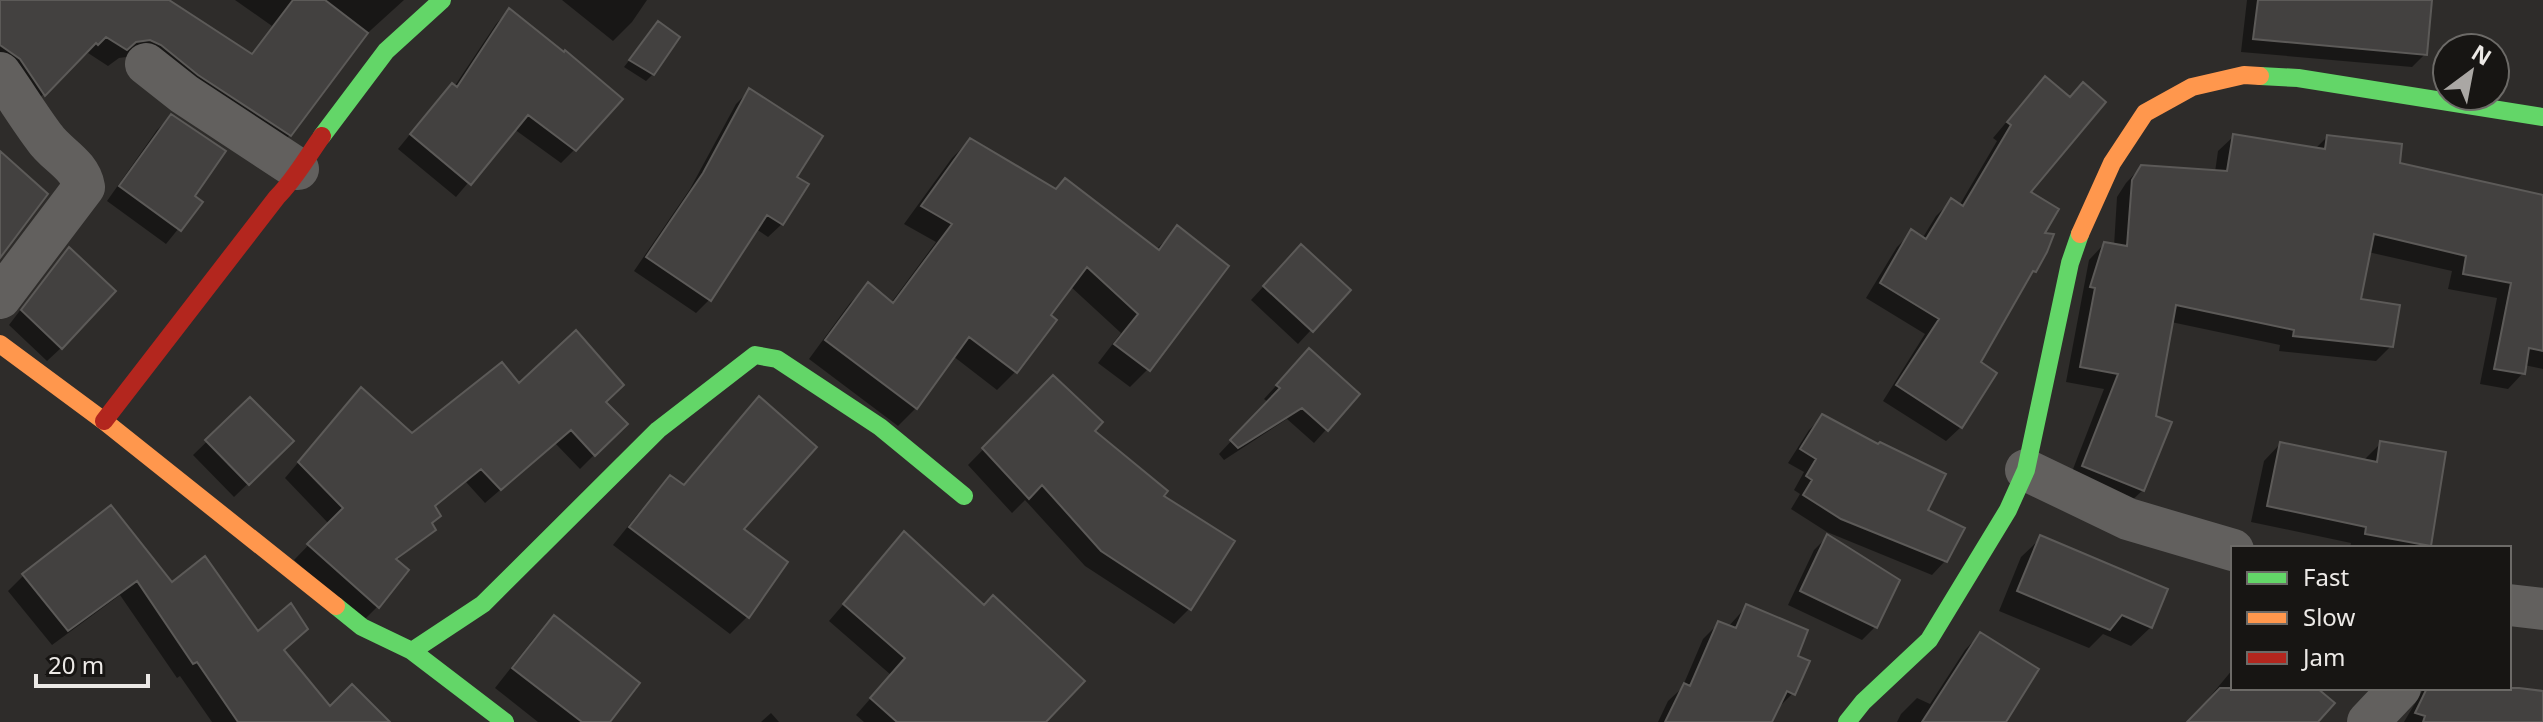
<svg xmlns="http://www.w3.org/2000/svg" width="2543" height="722" viewBox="0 0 2543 722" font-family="'Noto Sans',sans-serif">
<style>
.shadow{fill:#0007}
.building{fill:#434140;stroke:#5c5a58;stroke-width:2}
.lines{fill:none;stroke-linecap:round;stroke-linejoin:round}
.street{stroke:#62605e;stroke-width:42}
.fast{stroke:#63d668;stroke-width:18}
.slow{stroke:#ff974d;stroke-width:18}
.jam{stroke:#b3261e;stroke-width:18}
</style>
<rect width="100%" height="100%" fill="#2e2c2a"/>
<path class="shadow" d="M0 0H156L250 55 272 26 235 0H404L361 39 290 135 273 151 133 56 119 58 108 66 88 53 80 60 78 58 27 111 0 73Z
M562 0H647L632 22 613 41Z
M2247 0H2430L2425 54 2412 67 2241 52Z
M509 10 575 149 561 163 514 129 456 197 398 149 439 99 454 87 496 24Z
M658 24 653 74 646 81 624 67Z
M749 91 795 178 782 224 768 237 756 229 709 300 696 313 634 271 690 189 736 104Z
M2030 94 2028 193 2034 271 2025 280 1978 363 1961 427 1946 441 1883 401 1925 334 1866 298 1897 247 1912 232 1922 239 1936 216 1951 201 1959 206 1997 141 1993 138Z
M171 116 192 196 200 202 166 244 107 201 157 130Z
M2234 136 2315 149 2327 137 2397 164 2543 196V369L2524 365 2523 373 2508 389 2480 384 2497 298 2448 289 2452 271 2368 252 2359 301 2391 346 2376 361 2279 351 2280 345 2171 322 2143 490 2127 505 2068 482 2104 389 2066 382 2089 260 2104 244 2114 246 2117 197 2126 183 2141 167 2215 172 2218 151Z
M970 140 1156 250 1178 227 1148 369 1130 387 1098 363 1121 333 1070 286 1048 316 1015 372 997 390 953 356 916 408 898 426 809 359 850 303 868 285 891 303 936 242 904 224 952 158Z
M69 250 61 348 47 361 9 325 56 263Z
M1288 260 1348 290 1298 344 1251 300Z
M1296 364 1358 394 1314 443 1287 419 1224 460 1219 454 1268 402 1264 399Z
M1053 378 1092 431 1161 497 1189 609 1174 624 1085 566 1025 500 1012 513 968 465Z
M519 386 604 403 625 424 580 469 555 443 485 503 466 482 434 508 431 524 433 529 396 561 378 606 363 621 294 560 329 524 285 478 347 405 412 436Z
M759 399 741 530 748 616 730 634 613 545 653 495 670 477 683 487Z
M250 400 292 441 234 497 193 455Z
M1822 417 1878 446 1925 511 1945 561 1932 575 1827 532 1791 509 1800 494 1794 490 1804 472 1788 463 1809 430Z
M2381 443 2429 545 2426 548H2350L2351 543 2251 522 2264 461 2280 444 2364 460Z
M111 508 172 584 257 634 306 629 283 651 330 709 387 722H212L180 676 177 678 120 595 52 645 8 591 23 576Z
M904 534 1044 722H864L856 715 891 675 829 621Z
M1827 537 1875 627 1862 640 1788 605 1814 550Z
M2041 538 2151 627 2131 646 2103 634 2089 648 1999 611 2021 557Z
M1746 607 1795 657 1793 693 1777 709 1770 722H1658L1668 701 1682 688 1703 639 1719 623 1728 627Z
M554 618 608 722H538L495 688 535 637Z
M1980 634 2003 722H1897L1901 714 1917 698 1930 704 1965 650Z
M2233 669V688H2314L2316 722H2189Z
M2424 688H2504L2543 693V722H2404Z
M771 713 779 722H761Z"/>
<path class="building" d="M0 0H169L252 54 293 0H325L368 33 291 136 198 75 161 45 150 40 136 42 127 50 106 37 98 45 96 43 45 96 20 59 0 45Z
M2258 0H2432L2427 55 2253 39Z
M509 8 564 52 565 50 623 99 576 151 528 115 471 185 410 134 452 83 457 87Z
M658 21 680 37 654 75 629 60Z
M2045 76 2070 97 2083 82 2106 102 2031 192 2059 209 2045 233 2054 234 2047 252 2036 272 2033 271 1981 362 1997 373 1962 428 1896 385 1939 319 1880 283 1911 229 1926 239 1951 198 1963 206 2011 125 2007 122Z
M749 88 823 136 797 177 809 184 783 225 767 215 711 301 646 257 703 173Z
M171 114 226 151 195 196 203 202 181 231 119 186Z
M2233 134 2325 149 2327 135 2402 144 2400 163 2543 195V351L2529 348 2525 374 2494 369 2511 283 2463 274 2466 256 2374 234 2361 299 2400 305 2393 347 2293 336 2294 330 2176 305 2156 416 2172 422 2144 491 2082 466 2118 374 2080 367 2095 288 2090 287 2104 242 2127 246 2132 180 2141 165 2227 171Z
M970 138 1056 189 1065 178 1159 250 1177 225 1229 266 1150 371 1114 344 1138 314 1087 267 1051 315 1057 320 1017 373 969 337 917 409 825 340 868 282 893 303 952 224 921 206Z
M0 151 48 194 0 258Z
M1301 244 1351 290 1313 332 1263 286Z
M69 247 116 291 62 349 21 310Z
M576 330 624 385 606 402 628 424 595 456 571 430 501 490 481 469 435 506 441 516 432 523 436 530 396 559 409 570 379 608 307 544 343 508 298 462 361 387 412 433 502 362 519 383Z
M1309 348 1360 394 1328 431 1302 408 1238 448 1230 440 1280 388 1276 385Z
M1053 375 1103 422 1095 431 1168 491 1164 496 1235 541 1191 610 1101 551 1042 485 1029 499 982 448Z
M759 396 817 447 744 529 788 562 749 618 629 527 670 475 684 485Z
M250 397 294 441 249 485 205 440Z
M1822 414 1878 444 1880 442 1946 474 1928 510 1965 528 1947 562 1841 519 1803 495 1812 480 1806 476 1816 459 1800 449Z
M2380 441 2446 452 2431 546 2365 534 2366 527 2267 506 2280 442 2377 462Z
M111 505 172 582 205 556 258 631 291 603 308 629 284 650 330 706 352 684 390 722H238L197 662 193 664 137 581 68 631 22 574Z
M904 531 984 605 993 595 1085 681 1046 722H897L870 698 905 658 843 604Z
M1827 534 1900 580 1877 628 1800 591Z
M2040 535 2168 589 2152 628 2122 615 2110 630 2017 591Z
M1746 604 1808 630 1798 656 1810 661 1795 695 1787 691 1772 722H1665L1684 683 1690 686 1718 621 1736 628Z
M554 615 640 683 610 722H582L512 668Z
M1980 632 2039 669 2006 722H1922Z
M2220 688H2317L2335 703 2318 722H2187Z
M2427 688H2519L2543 691V722H2423L2425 716 2415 713Z"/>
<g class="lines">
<path class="street" d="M146 64 184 94 298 169
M0 73C15 94 29 117 44 137 56 155 80 164 84 187L0 298
M2026 470 2128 519 2233 550
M2509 605 2543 609
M2368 722 2400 688"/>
<path class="fast" d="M2260 76 2298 78 2543 117
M322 136 386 51 442 0
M336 606 362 627 412 651 505 722
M412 651 483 604 658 430 755 355 777 359 880 427 964 496
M1847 722 1863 702 1929 640 2008 510 2026 470 2070 263 2080 234"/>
<path class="slow" d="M2080 234 2112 163 2145 113 2192 87 2244 75 2260 76
M0 344 104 421 336 606"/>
<path class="jam" d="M104 421 277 197C295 179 307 157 322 136"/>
</g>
<rect x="2231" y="546" width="280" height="144" fill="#171513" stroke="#6c6a67" stroke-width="2"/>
<rect x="2247" y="572" width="40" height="12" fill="#63d668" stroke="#6c6a67" stroke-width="2"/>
<text x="2303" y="586" font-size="24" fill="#ece9e6">Fast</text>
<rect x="2247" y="612" width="40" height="12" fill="#ff974d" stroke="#6c6a67" stroke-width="2"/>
<text x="2303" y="626" font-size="24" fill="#ece9e6">Slow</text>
<rect x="2247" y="652" width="40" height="12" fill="#b3261e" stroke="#6c6a67" stroke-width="2"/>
<text x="2303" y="666" font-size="24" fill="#ece9e6">Jam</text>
<g transform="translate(2471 72) rotate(32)"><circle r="38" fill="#171513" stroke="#6c6a67" stroke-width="2"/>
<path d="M0-6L14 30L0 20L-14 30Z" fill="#aaa7a4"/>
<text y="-12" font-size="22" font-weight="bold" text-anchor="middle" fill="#ece9e6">N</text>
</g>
<path d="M36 674v12h112v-12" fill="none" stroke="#ece9e6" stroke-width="4"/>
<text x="48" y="674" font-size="24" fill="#ece9e6" stroke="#171513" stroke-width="6" paint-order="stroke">20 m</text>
</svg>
